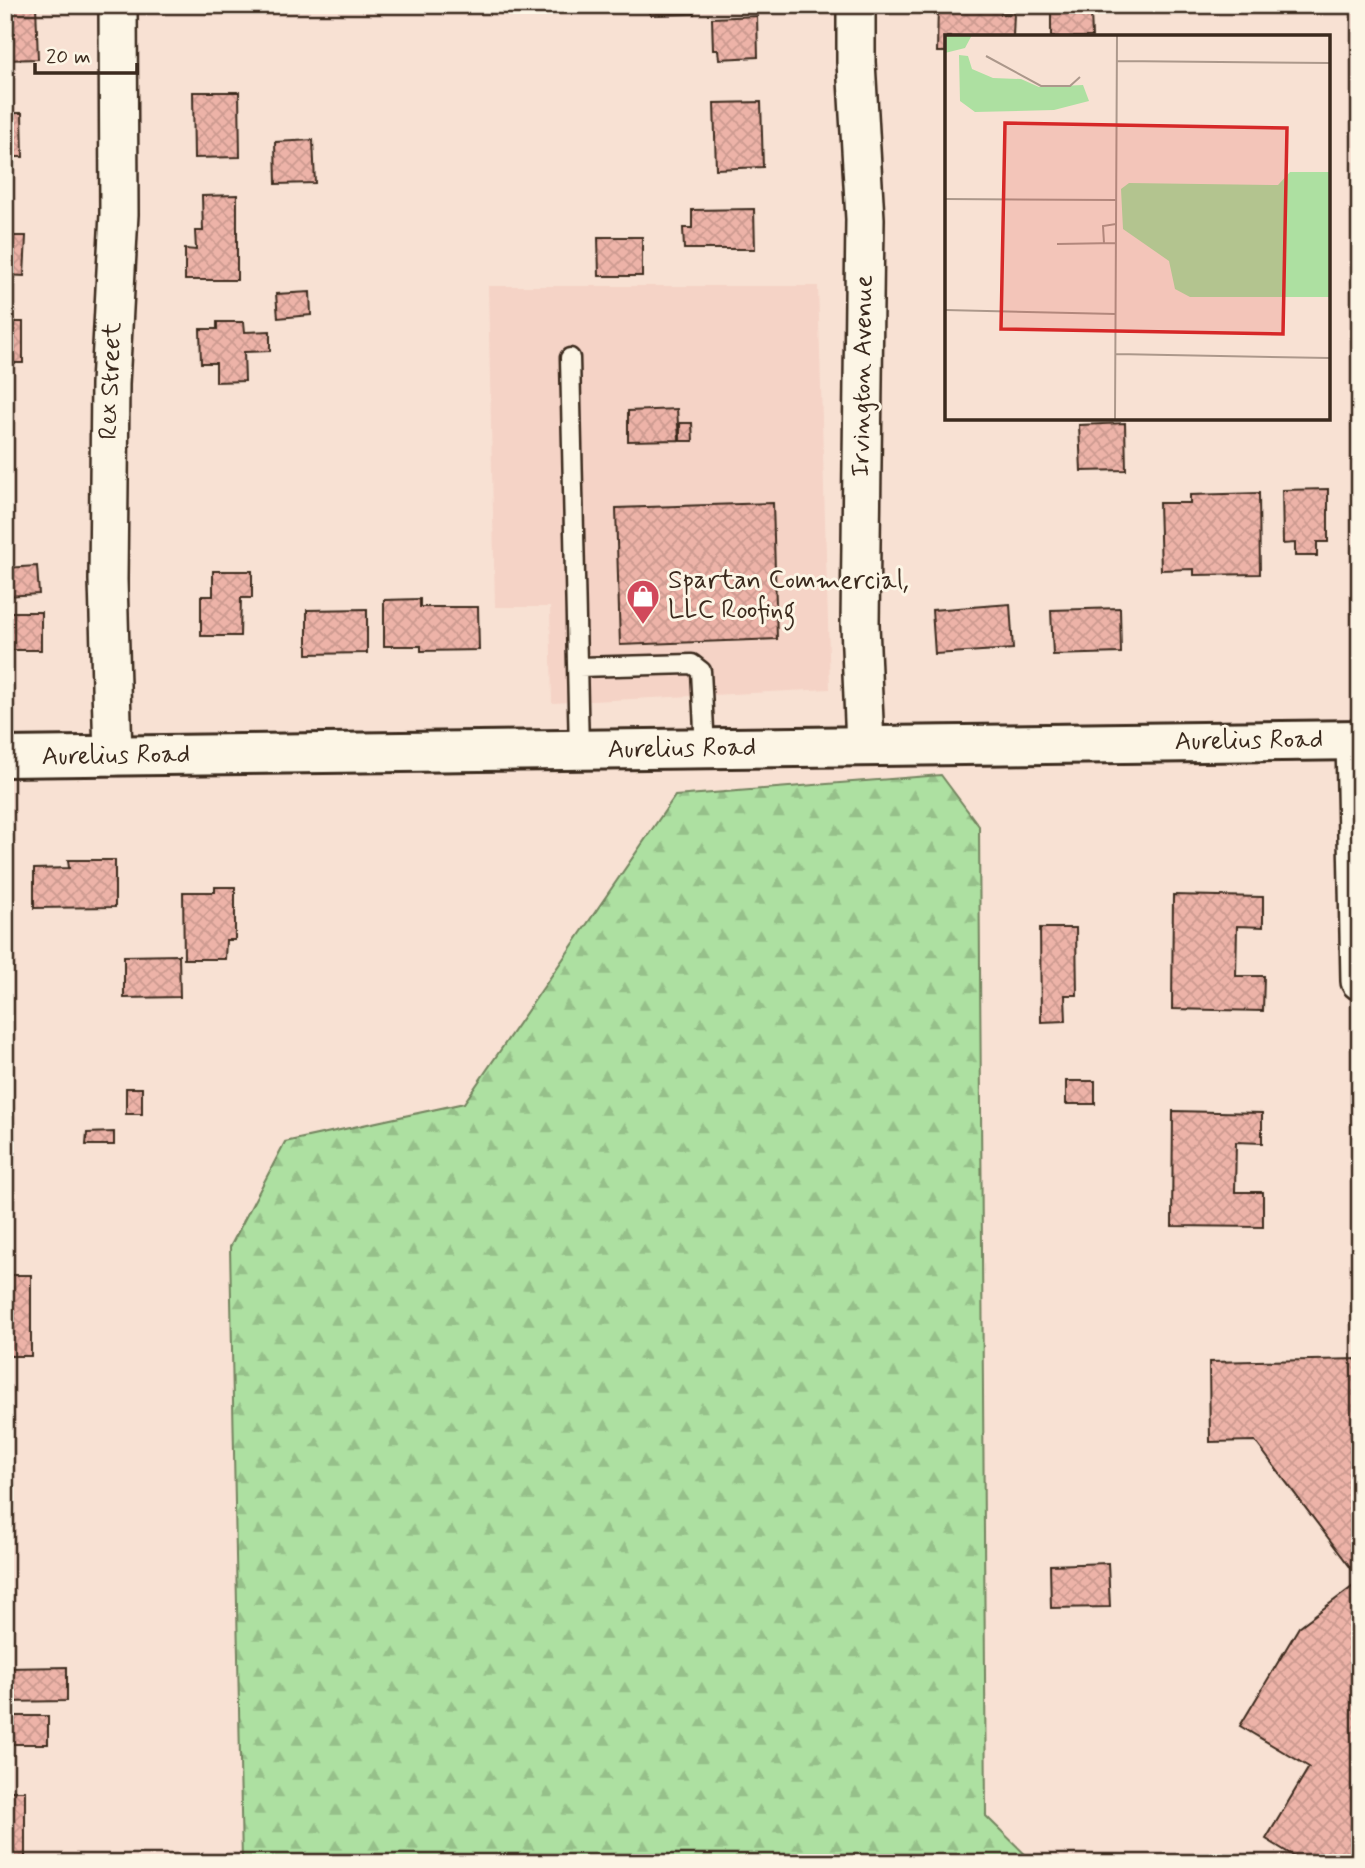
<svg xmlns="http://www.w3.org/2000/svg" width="1365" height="1868" viewBox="0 0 1365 1868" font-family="Mynerve,sans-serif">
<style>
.built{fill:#f5d3c6}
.forest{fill:url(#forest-firs);stroke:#748560;stroke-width:2}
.building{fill:url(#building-cross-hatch);stroke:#3b2a1e;stroke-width:2}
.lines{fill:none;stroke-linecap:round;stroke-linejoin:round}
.lane-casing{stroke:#3b2a1e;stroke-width:23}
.street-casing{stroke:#3b2a1e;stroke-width:42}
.secondary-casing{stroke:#3b2a1e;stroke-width:44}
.lane{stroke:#fcf5e5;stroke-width:18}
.street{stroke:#fcf5e5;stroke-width:37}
.secondary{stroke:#fcf5e5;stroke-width:38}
.labels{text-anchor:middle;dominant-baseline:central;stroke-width:6;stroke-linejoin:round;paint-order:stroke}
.street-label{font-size:26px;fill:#3b2a1e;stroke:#fcf5e5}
.poi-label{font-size:26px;fill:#3b2a1e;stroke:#fcf5e5;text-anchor:start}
.inset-road{fill:none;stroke:#ac988b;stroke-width:2}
.view{fill:#d62828;fill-opacity:0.15;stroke:#d62828;stroke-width:3.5}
.inset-edge{fill:none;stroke:#3b2a1e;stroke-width:3.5}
</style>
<defs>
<pattern id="forest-firs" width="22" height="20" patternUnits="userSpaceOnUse" patternTransform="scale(1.75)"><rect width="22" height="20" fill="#ade0a1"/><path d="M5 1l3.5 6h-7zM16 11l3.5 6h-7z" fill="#96c08a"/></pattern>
<pattern id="building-cross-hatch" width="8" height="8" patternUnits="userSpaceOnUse" patternTransform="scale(1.75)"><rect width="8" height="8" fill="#edb3a8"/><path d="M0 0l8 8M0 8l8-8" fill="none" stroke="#cc9a90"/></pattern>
</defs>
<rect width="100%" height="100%" fill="#f8e1d3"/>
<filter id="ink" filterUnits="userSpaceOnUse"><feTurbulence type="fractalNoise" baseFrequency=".0143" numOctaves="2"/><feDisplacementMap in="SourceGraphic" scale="14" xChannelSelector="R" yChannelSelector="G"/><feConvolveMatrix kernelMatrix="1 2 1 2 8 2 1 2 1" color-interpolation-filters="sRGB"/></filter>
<g filter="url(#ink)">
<path class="built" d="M488 286H818L830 689 552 703 550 607H495Z"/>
<path class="forest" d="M941 775 979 826 986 1816 1034 1863H242L230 1247 285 1142 464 1103 675 796Z"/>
<path class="building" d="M5 5H36L38 59 5 60Z
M650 5H694V14L650 15Z
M938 5H1001V13H1014L1013 37H947V52H937Z
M1091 11 1092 37H1051V12Z
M757 16 758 57 719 59 718 50H713L712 18Z
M193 92H239L240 157 194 158Z
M761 102 763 167 716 169 714 103Z
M5 113H22L23 157H5Z
M313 140 315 183 276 184 275 142Z
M237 195V280H185V249L196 250 195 231H203L202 196Z
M754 209 755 249H684L683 228H692V210Z
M5 236H26L24 276 5 275Z
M598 237H642V276H599Z
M310 292 311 315 278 318 276 294Z
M5 322H23V363H5Z
M217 322H244L245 332 270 331V351L244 352 245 381 216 382V363H201L200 329H217Z
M677 409 679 440 628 441V411Z
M680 423H692L693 441H680Z
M1125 423 1126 470 1081 471 1079 425Z
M1328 489V542H1317V556H1295V543L1283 544 1282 490Z
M1259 493 1260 574 1194 575V569L1161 570 1159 503H1190V495Z
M773 503 777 639 620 645 616 508Z
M37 566 39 594 5 596V568Z
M213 571H252V598H241L240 636H201V596H213Z
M420 599V607H478L479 650 421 651V646H384V600Z
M1010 604 1013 649 935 654 932 610Z
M1120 608 1121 653 1053 655 1051 610Z
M367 609V653L307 654V610Z
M5 612H41V650H5Z
M68 860H115V907L34 908V869L69 868Z
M215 887H235V940H226L225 959H184L183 892H215Z
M1173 895 1263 897V927L1237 926 1236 976H1264L1263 1011 1172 1009Z
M1040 928H1076L1077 995H1065L1066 1021 1041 1022Z
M179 955 180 997 124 998V956Z
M1066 1081H1095V1104H1066Z
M126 1088H142V1114H126Z
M1173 1111 1262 1113V1143L1236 1142 1235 1192H1263V1227L1172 1226Z
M114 1132V1145H86L87 1133Z
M5 1275H31V1356H5Z
M1360 1359V1441H1358L1360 1444V1580L1255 1441 1210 1442 1209 1362Z
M1108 1563 1110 1607 1051 1608 1050 1565Z
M1360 1581V1862L1305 1863 1266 1839 1309 1767 1240 1726 1299 1627Z
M67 1667V1701L5 1702V1668Z
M5 1716H48V1744H6Z
M5 1791H25V1863H5Z"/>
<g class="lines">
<defs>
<path id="lane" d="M570 358 579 750
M578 667 692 664 701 671 705 749"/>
<path id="street" d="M856 5V62L865 219 860 624 865 746
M1355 740 1360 981
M113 756 108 580 110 384 119 214 118 5"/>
<path id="secondary" d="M5 757 1360 740"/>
</defs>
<use href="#lane" class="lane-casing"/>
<use href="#street" class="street-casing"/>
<use href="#secondary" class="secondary-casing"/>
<use href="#lane" class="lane"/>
<use href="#street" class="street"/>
<use href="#secondary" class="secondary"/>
</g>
</g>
<defs>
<symbol id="shop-pin" viewBox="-11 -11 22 30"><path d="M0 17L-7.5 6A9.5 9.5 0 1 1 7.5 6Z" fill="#d1495b" stroke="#fcf5e5"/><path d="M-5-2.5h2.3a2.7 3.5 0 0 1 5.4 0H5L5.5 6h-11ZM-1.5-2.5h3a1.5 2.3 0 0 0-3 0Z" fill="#fff"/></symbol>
</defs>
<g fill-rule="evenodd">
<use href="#shop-pin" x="624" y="577" width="38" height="52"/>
</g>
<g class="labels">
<g class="street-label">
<text transform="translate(863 376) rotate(-89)">Irvington Avenue</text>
<text transform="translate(111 381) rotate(-88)">Rex Street</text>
<text transform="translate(1249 741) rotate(-1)">Aurelius Road</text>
<text transform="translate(682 749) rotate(-1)">Aurelius Road</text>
<text transform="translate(116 756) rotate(-1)">Aurelius Road</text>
</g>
<g class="poi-label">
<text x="668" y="581">Spartan Commercial,<tspan x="668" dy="30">LLC Roofing</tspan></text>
</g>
</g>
<g transform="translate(945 35)">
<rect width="385" height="385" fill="#f8e1d3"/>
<path d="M0 0H27L20 13 0 18ZM14 20 23 21 27 34 48 43 76 44 94 52 138 50 144 66 109 75 30 77 15 66ZM345 137H385V262H245L230 254 224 226 178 194 176 154 184 148 333 150Z" fill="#ade0a1"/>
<path class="inset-road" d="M41 21 96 51H125L135 42M172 26 385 28M172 91H254M0 164 171 165M159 208 158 191 171 189M112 209 171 208M0 275 171 279M171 319 385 323M170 385 172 0"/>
<path class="view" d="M60 88 342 93 338 299 56 294Z"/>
<rect width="385" height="385" class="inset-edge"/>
</g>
<rect width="1365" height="1868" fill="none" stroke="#fcf5e5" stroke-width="28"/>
<rect x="14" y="14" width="1337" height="1840" fill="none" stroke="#3b2a1e" stroke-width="2.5" filter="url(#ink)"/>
<path d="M35 63v10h102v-10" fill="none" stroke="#3b2a1e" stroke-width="3.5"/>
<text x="46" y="63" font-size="21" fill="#3b2a1e" stroke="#fcf5e5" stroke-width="5" paint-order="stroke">20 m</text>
</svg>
